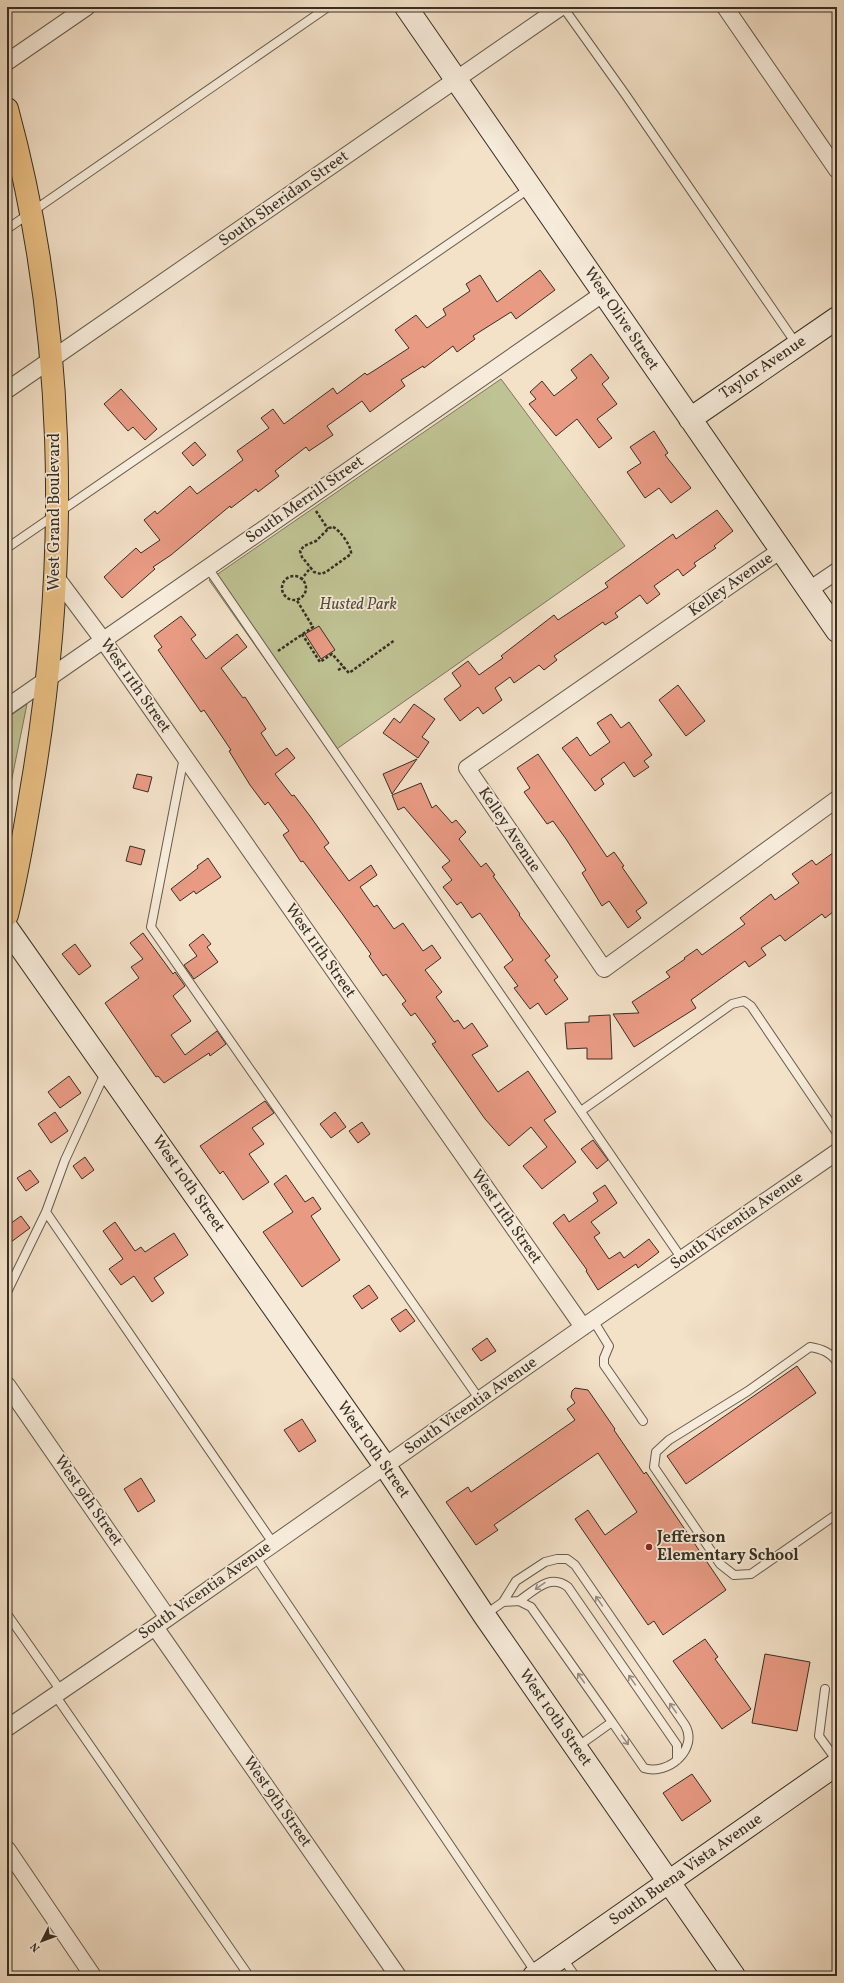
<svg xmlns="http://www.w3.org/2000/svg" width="844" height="1983" viewBox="0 0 844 1983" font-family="Vollkorn,serif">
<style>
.green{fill:#bfc293;stroke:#7c785c}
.building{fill:#e89a83;stroke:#382f24}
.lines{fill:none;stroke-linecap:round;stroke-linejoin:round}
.lane-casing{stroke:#675c4d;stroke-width:10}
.street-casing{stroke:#675c4d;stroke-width:18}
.secondary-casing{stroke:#382f24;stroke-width:24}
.primary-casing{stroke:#382f24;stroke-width:24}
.path{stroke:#382f24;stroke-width:2.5;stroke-dasharray:3 2;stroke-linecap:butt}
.lane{stroke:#f7ecdb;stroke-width:8}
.street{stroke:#f7ecdb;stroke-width:16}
.secondary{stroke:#f7ecdb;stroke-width:22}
.primary{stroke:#eac084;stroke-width:22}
.oneway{stroke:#988e80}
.poi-dot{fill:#8f2418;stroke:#f7ecdb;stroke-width:1.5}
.labels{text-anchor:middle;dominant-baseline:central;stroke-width:3.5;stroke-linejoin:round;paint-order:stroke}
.street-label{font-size:16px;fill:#382f24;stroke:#f7ecdb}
.park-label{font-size:16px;font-style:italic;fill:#534c3a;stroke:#f7ecdb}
.poi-label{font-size:16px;font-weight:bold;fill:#382f24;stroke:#f7ecdb;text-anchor:start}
</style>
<rect width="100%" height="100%" fill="#f3e1c8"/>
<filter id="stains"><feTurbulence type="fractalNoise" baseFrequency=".005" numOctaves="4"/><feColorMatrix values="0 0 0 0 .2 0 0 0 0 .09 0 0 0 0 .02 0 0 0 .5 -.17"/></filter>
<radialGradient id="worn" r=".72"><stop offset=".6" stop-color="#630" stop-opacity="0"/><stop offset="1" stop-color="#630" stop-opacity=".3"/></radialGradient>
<path class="green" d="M501 379 625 546 331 753 209 580Z
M27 704 7 803V718Z"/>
<path class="building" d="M540 270 555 290 516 319 511 312 473 336 475 339 457 352 453 346 424 368 423 366 401 380 405 386 370 412 362 401 327 426 333 435 309 451 306 447 275 471 279 476 258 492 256 489 231 508 230 506 171 555 153 567 155 569 122 598 104 577 136 548 141 553 160 540 144 520 155 511 157 514 190 486 197 494 243 460 237 451 269 428 261 418 273 409 284 424 333 388 337 394 365 373 367 375 375 370 409 348 395 330 416 315 427 328 446 315 443 309 470 291 466 284 480 275 497 302Z
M591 354 609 378 602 384 617 404 597 419 612 438 599 448 577 419 556 436 529 404 536 399 530 392 542 381 554 396 577 378 571 370Z
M121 389 157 429 145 440 133 427 128 431 104 404Z
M654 431 668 453 665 455 691 488 671 503 659 488 645 498 627 472 641 463 630 447Z
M195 442 206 455 193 466 182 453Z
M717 510 733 531 714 546 716 548 694 563 696 566 683 576 678 569 654 586 660 594 647 604 640 595 615 613 618 617 605 625 603 622 554 656 557 660 544 670 539 665 514 683 510 677 495 688 502 700 483 714 478 707 460 721 444 699 461 686 452 673 468 661 479 675 503 658 501 656 554 615 558 620 608 587 605 583 673 534 676 539Z
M181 616 196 635 191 639 206 659 237 634 247 647 221 668 243 698 245 697 266 729 261 733 276 756 287 748 295 758 275 774 292 796 294 795 310 816 329 843 324 847 349 881 371 865 377 875 360 887 374 907 377 905 394 929 403 923 423 951 432 945 441 958 425 970 442 992 436 997 454 1022 458 1020 464 1029 472 1023 488 1046 472 1055 498 1092 528 1071 556 1112 544 1120 576 1162 542 1189 523 1166 547 1147 531 1127 509 1146 485 1119 432 1044 436 1042 415 1013 411 1016 402 1004 406 1001 386 974 383 976 369 956 371 954 343 915 303 861 301 862 283 835 289 831 268 802 265 805 250 785 229 751 231 750 204 710 201 712 158 650 162 647 154 636Z
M319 626 335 650 321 659 305 634Z
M678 685 705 721 686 736 659 700Z
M414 704 435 719 422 737 429 742 418 758 383 733 394 718 400 723Z
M611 714 621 728 629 722 652 755 644 761 649 767 634 777 624 762 601 779 604 784 595 791 562 748 577 737 590 756 610 742 597 723Z
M538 754 607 857 614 852 624 866 622 867 647 903 636 911 641 918 628 928 609 901 602 906 582 873 586 870 566 839 553 821 547 824 524 792 530 788 517 768Z
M417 759 392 794 383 774Z
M137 774 152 777 148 792 133 788Z
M421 783 432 808 436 805 452 823 456 820 466 832 459 839 481 867 486 863 495 875 493 876 520 914 519 915 550 956 545 960 558 977 554 980 568 999 546 1015 538 1003 530 1009 514 988 518 986 504 967 513 960 480 913 472 918 461 902 457 905 443 887 452 880 442 867 450 861 404 807 398 810 392 795Z
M130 846 145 850 141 865 126 861Z
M837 850V909L825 918 822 914 785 941 780 935 761 948 766 955 749 967 745 961 691 1000 696 1008 634 1047 613 1014 639 1013 632 1002 670 977 666 972 685 959 684 958 697 949 702 955 745 924 740 918 771 894 775 900 799 883 792 874 812 860 816 865Z
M208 858 221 877 196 894 194 891 180 901 171 889 198 868 197 866Z
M143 933 173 974 175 972 185 986 173 996 191 1021 171 1035 185 1055 217 1031 226 1044 210 1056 209 1053 164 1083 158 1076 156 1077 105 1003 139 978 131 967 143 959 130 943Z
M203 934 211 944 207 947 218 962 194 979 184 965 197 956 189 945Z
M75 944 91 966 79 975 62 954Z
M610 1015 612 1059H587V1048L567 1049 565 1023 589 1022V1016Z
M69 1076 81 1093 60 1108 48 1092Z
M265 1101 274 1113 252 1128 264 1144 249 1154 269 1182 243 1200 223 1171 220 1174 200 1146Z
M55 1112 68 1131 51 1143 38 1124Z
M335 1112 346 1127 331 1138 320 1124Z
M362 1122 370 1134 358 1143 349 1131Z
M593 1140 608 1160 597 1169 581 1149Z
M85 1157 94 1170 82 1179 73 1166Z
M30 1170 39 1182 26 1191 17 1178Z
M286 1175 305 1202 313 1197 321 1209 311 1216 340 1260 302 1287 263 1232 293 1212 274 1184Z
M605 1185 617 1203 591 1222 600 1233 594 1237 609 1259 620 1252 624 1258 649 1239 659 1252 638 1268 636 1264 598 1290 586 1271 587 1270 553 1223 564 1214 569 1222 598 1201 593 1193Z
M21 1216 30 1228 7 1245V1226Z
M115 1222 135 1251 141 1247 145 1252 174 1233 188 1255 154 1278 164 1293 152 1302 134 1276 121 1285 109 1269 123 1259 103 1231Z
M369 1285 378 1298 362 1309 353 1296Z
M406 1309 415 1321 400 1332 391 1319Z
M487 1338 496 1351 481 1361 472 1349Z
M797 1366 816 1393 686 1484 667 1456Z
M575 1388 588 1390 615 1429 614 1430 644 1474 646 1472 726 1590 663 1635 654 1621 648 1625 575 1519 588 1510 605 1535 637 1512 598 1453 494 1525 498 1530 476 1545 446 1502 468 1487 471 1492 575 1420 567 1409 575 1403 571 1397 572 1391Z
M302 1419 316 1441 299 1452 284 1430Z
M141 1478 155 1501 138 1512 124 1489Z
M705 1639 718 1657 715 1659 751 1709 722 1729 673 1661Z
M765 1654 810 1662 797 1731 752 1723Z
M692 1774 711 1801 682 1821 663 1793Z"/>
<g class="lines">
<defs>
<path id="lane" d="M563 7 625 94 797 345
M7 229 328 7
M7 548 530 188
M208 568 682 1259
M184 757 151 927 480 1400
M581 1111 732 1004 744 1001 751 1006 837 1133
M46 1212 273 1543
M7 1292 46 1212 65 1160 106 1071
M593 1320 609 1346 604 1358V1365L643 1421
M837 1362C830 1352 822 1349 810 1347L748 1391 669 1440 656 1452 654 1467 720 1564 734 1575 751 1574 837 1514
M255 1556 536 1973
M519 1601C535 1590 550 1573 568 1587L677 1745V1760
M503 1602 519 1601 531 1607 612 1722
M7 1614 61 1691
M486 1614 503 1602 516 1581 545 1562 557 1559H567L575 1565 685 1725C699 1749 668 1776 644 1768L612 1722 577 1747
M825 1689 819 1736 837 1761
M55 1695 249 1976
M562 1957 575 1976"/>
<path id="street" d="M725 7 837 170
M7 62 87 7
M7 390 561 7
M781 550 467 768 604 969 837 799
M56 577 103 640 583 1327
M809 590 837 571
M7 707 604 293
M7 1385 168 1618
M155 1627 398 1976
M7 1728 155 1627 583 1327 837 1152
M7 1849 93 1976"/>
<path id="secondary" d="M406 7 837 631
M690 419 837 318
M7 928 385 1466 484 1615 734 1976
M534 1976 837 1764"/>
<path id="primary" d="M7 109C66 326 70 553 34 774 26 821 19 868 7 915"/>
</defs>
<use href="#lane" class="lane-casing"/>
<use href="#street" class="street-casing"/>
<use href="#secondary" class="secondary-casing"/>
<use href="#primary" class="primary-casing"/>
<path class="path" d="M316 511 328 529
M333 527C340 530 352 547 351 554L326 572 321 574 314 572 302 557 300 551 304 546 316 541 329 528Z
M282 588a12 12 0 1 1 24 0a12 12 0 1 1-24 0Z
M301 580 311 567
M302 634 320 662 332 654 349 673 395 640
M278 651 313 627 296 599
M338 670 344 667"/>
<use href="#lane" class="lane"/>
<use href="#street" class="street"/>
<use href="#secondary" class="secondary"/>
<use href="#primary" class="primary"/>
</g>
<defs><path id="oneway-shaft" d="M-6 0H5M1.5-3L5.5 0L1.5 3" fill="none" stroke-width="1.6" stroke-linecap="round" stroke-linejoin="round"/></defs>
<g class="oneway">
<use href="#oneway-shaft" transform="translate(540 1586) rotate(145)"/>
<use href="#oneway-shaft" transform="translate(599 1601) rotate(-125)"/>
<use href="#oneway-shaft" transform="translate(581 1678) rotate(-125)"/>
<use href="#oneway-shaft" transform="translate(632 1680) rotate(-125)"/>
<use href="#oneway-shaft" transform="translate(673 1708) rotate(-125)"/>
<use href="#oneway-shaft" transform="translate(625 1740) rotate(55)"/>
</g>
<circle class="poi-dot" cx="649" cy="1547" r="4"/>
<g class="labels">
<g class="street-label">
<text transform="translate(284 199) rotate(-35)">South Sheridan Street</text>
<text transform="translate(621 319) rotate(56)">West Olive Street</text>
<text transform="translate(763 368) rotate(-34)">Taylor Avenue</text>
<text transform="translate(305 500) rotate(-35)">South Merrill Street</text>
<text transform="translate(55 512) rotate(-90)">West Grand Boulevard</text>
<text transform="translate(731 585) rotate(-35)">Kelley Avenue</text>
<text transform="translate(135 686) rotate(55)">West 11th Street</text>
<text transform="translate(509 830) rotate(56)">Kelley Avenue</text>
<text transform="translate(320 951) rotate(55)">West 11th Street</text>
<text transform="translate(188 1184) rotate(55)">West 10th Street</text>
<text transform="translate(506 1217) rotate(55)">West 11th Street</text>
<text transform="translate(737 1221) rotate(-35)">South Vicentia Avenue</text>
<text transform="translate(471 1406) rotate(-35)">South Vicentia Avenue</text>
<text transform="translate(373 1450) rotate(55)">West 10th Street</text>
<text transform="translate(88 1501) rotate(55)">West 9th Street</text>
<text transform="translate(205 1591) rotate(-35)">South Vicentia Avenue</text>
<text transform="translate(555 1718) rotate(55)">West 10th Street</text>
<text transform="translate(277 1802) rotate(55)">West 9th Street</text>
<text transform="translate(686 1870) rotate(-35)">South Buena Vista Avenue</text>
</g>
<g class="park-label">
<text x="358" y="605">Husted Park</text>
</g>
<g class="poi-label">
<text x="657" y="1538">Jefferson<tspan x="657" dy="18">Elementary School</tspan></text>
</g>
</g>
<rect width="844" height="1983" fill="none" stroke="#f3e1c8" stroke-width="24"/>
<rect x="8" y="8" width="828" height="1967" fill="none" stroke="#382f24" stroke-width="2"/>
<rect x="12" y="12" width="820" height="1959" fill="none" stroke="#382f24"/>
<g transform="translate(42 1941) rotate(228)" stroke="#f7ecdb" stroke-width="3" paint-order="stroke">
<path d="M0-3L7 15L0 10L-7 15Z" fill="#382f24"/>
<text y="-6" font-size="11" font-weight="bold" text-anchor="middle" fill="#382f24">N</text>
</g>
<rect width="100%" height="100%" filter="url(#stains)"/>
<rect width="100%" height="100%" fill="url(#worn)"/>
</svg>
